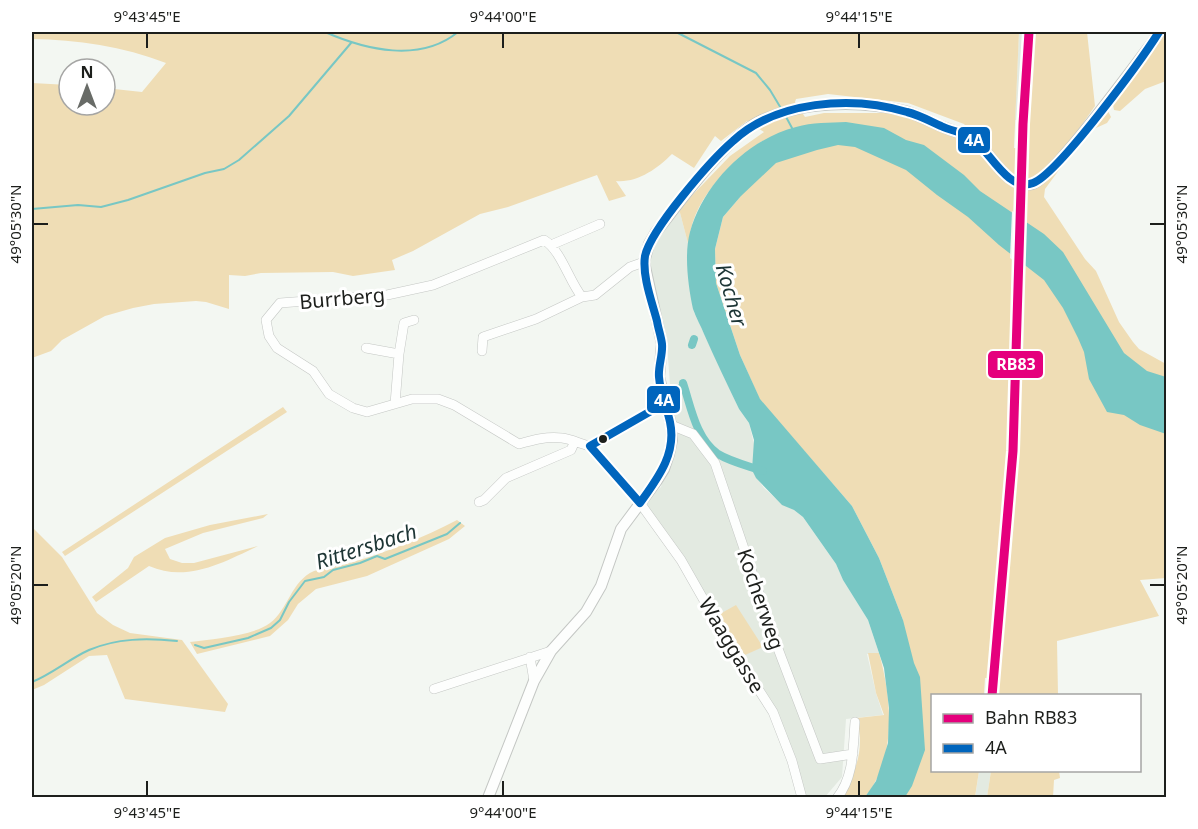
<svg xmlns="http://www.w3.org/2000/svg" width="1198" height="829" viewBox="0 0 1198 829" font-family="'Noto Sans',sans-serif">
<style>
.built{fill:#e3eae1}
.green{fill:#efddb5}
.water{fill:#78c7c4}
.pier{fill:#f3f7f2}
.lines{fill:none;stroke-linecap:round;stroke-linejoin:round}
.stream{stroke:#78c7c4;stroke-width:2}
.canal{stroke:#78c7c4;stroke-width:8}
.minor-casing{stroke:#c4c7c4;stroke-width:10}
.tertiary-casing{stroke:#c4c7c4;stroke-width:12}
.minor{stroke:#fdfefd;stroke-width:9}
.tertiary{stroke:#fdfefd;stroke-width:10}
.bus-1-casing{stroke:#fff;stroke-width:12}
.bus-1{stroke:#0065bd;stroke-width:8}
.rail-1-casing{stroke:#fff;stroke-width:14}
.rail-1{stroke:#e5007d;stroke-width:9}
.ticks{fill:none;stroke:#1d1f1c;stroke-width:2}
.bus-dot{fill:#1d1f1c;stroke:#fff;stroke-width:2}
.labels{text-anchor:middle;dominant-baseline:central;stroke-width:6;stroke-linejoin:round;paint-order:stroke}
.street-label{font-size:20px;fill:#1d1f1c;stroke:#fff}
.water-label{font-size:21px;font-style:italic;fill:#1d3535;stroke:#fff}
.line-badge{stroke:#fff;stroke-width:2}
.badge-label{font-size:16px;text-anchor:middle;font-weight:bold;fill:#fff}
.neatline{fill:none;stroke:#1d1f1c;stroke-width:2}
.ticks-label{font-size:15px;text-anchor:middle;fill:#1d1f1c}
</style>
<rect width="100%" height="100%" fill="#f3f7f2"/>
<path class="built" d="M1019 32H1031L1027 119 1015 120Z
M679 209 689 247 687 261 694 312 739 409 749 423 755 448 752 470 764 488 782 504 794 510 803 517 836 564 843 580 868 620 879 653 867 654 876 693 883 715 846 719 842 777 825 797H805L778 713 642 505 661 487 673 451 669 402 671 397 667 345 649 261 651 242Z
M979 771H991L987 797 975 798Z"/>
<path class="green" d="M32 32H1019L1014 148 1026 149 1031 32H1087L1095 106 1065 149 1035 177 1029 179 1015 176 1006 169 984 148 964 124 908 103 828 94 796 99 795 102 805 117 824 113H894L919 120 964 140 1009 182 1032 188 1039 186 1053 173 1101 113 1108 111 1111 117 1107 123 1087 132 1045 189 1044 197 1085 259 1096 271 1119 322 1133 342 1139 349 1166 364V578L1140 580 1159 616 1057 641 1058 695H996L997 679 985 678 984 695 932 696V770L979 771 975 797H888L903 620 879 558 852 506 760 400 740 355 716 283 715 249 723 217 740 197 762 141C728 165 689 202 689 247L679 209 730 156 764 132 747 121 721 141 715 136 694 168 672 154C657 169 637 183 616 181L626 196 609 201 597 175 508 207 480 214 413 251 392 260 395 270 353 276 333 272 261 273 245 276 229 275V309L206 302 196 301 154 304 133 308 105 316 62 340 51 351 32 358V83L69 85V105H105V88L142 92 166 63C123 46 77 40 32 39Z
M1163 32H1166V81L1145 89 1120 111 1114 110 1112 100Z
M283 407 287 412 65 556 62 552Z
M268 514 263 518 203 533 165 549 170 559 182 563H194L258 546C224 562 187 583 149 566L96 602 92 597 128 568 134 557 165 538 210 525Z
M457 520 465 526 449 539 367 576 316 589 298 604 288 620 270 636 197 654 190 642C212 639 253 636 270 623 288 610 291 581 314 571 325 567 339 566 350 563 387 552 423 538 457 520Z
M32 527 62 557 97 613 113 625 130 633 182 640 228 704 225 712 125 699 107 655 89 656 44 685 32 690Z
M736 605 763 647 745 655 718 615Z
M868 653H879C892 699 897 758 865 797L841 798C856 770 865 751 857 718L884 715 876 693Z
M991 771H1059L1060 778 1054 780 1053 797H987Z"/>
<path class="water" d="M846 122 884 128 906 140 924 145 964 175 980 191 1044 234 1063 252 1124 353 1147 371 1166 377V434L1140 425 1124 415 1107 412 1089 379 1084 352 1078 338 1063 308 1044 280 999 245 968 217 937 195 906 170 855 147 838 145 817 150 776 163 741 196 723 217 715 249 716 283 740 355 760 399 852 506 879 558 903 620 914 663 920 677 925 750 912 786 905 797H865L876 781 888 743 889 708 884 668 868 620 843 580 836 564 803 517 794 510 782 505 756 478 752 470 754 440 749 423 739 409C727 384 715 359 704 334 701 326 696 318 693 309 688 286 684 254 690 232 703 184 748 139 796 127 812 122 830 123 846 122Z"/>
<path class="pier" d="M1012 211 1024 218 1022 267 1010 258Z"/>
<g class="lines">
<path class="stream" d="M325 32C366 50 420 63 458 32
M676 32 756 73 770 90 782 110
M785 115 792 128
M32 209 78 205 101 207 128 200 205 173 224 169 239 160 289 116 351 43
M678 386 683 383
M195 645 204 648 248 638 271 628 280 620 289 602 305 581 324 577 333 570 360 563 377 556 385 559 447 534 460 523
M32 682C52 674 69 659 89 650 117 638 147 638 177 641"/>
<path class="canal" d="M692 345 694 339
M683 383C691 407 696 439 718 454 731 462 749 466 763 471"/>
<defs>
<path id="minor" d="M551 245 600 224
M644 262 630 267 595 295 582 297C569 281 561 250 544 240L433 285 387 295 280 303 266 320 269 336 277 348 313 371 329 394 353 408 367 412 412 399H438L454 405 519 444C533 440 547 436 562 438 571 439 581 444 590 446L665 403
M366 348 399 354 395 404
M482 351 483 337 536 319 582 297
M399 354 404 323 414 320
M671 425 693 434 715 463 777 646 820 759 853 754
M590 446 640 503 681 560 726 639 773 712 792 761 802 798
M479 502 484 500 506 478 571 450 574 443
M530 657 534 681
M434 689 551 651
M837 798C854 777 853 748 855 722"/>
<path id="tertiary" d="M488 798 534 681 551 651 586 612 601 586 621 529 656 482 664 469 669 454 672 440 671 425 659 377 662 344 644 262 649 244 656 232C679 203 726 138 758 122 802 101 858 100 905 111 918 115 931 122 943 127 952 131 964 133 973 139 992 152 1004 189 1032 184 1051 181 1135 65 1152 43L1159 32"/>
</defs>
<use href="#minor" class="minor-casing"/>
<use href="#tertiary" class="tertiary-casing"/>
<use href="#minor" class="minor"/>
<use href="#tertiary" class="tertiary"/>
<defs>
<path id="bus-1" d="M665 403 590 446 640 503C657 479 677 454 670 422 667 408 660 392 659 377 658 366 663 355 662 344 661 336 658 328 657 321 652 302 642 276 645 256 651 229 710 161 733 141 776 101 851 95 907 112 919 115 930 121 941 126 951 131 963 132 972 138 989 150 1008 193 1033 183 1058 174 1142 59 1159 32"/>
</defs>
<use href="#bus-1" class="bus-1-casing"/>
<use href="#bus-1" class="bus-1"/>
<defs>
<path id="rail-1" d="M992 696 1013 451 1023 124 1029 32"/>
</defs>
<use href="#rail-1" class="rail-1-casing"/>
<use href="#rail-1" class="rail-1"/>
</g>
<path class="ticks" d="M147 33V48M503 33V48M859 33V48M33 224H48M1150 224H1165M33 585H48M1150 585H1165M147 781V796M503 781V796M859 781V796"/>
<circle class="bus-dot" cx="603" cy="439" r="5"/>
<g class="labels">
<g class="street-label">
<text transform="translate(342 298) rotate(-5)">Burrberg</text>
<text transform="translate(761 599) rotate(71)">Kocherweg</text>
<text transform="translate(732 645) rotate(59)">Waaggasse</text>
</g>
<g class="water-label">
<text transform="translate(732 295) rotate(74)">Kocher</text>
<text transform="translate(366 546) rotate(-18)">Rittersbach</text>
</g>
</g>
<g class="line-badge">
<rect x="957" y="126" width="34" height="28" rx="6" fill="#0065bd"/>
<rect x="987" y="350" width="57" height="29" rx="6" fill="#e5007d"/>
<rect x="646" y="385" width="35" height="29" rx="6" fill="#0065bd"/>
</g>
<g class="badge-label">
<text x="974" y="146">4A</text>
<text x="1016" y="370">RB83</text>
<text x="664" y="406">4A</text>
</g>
<rect width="1198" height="829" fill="none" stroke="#ffffff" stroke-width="66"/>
<rect x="931" y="694" width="210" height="78" fill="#ffffff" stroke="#a5a5a4" stroke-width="1.5"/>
<rect x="943" y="714" width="30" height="9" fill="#e5007d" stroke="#a5a5a4" stroke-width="1.5"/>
<text x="985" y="724" font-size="18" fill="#1d1f1c">Bahn RB83</text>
<rect x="943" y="744" width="30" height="9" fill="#0065bd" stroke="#a5a5a4" stroke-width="1.5"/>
<text x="985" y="754" font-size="18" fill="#1d1f1c">4A</text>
<g transform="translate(87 87)"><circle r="28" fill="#ffffff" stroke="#a5a5a4" stroke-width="1.5"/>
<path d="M0-4.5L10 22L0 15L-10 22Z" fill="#686b67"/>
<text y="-9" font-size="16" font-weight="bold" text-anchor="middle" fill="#1d1f1c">N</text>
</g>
<rect x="33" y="33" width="1132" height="763" class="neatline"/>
<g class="ticks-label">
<text x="147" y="22">9°43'45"E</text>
<text x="503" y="22">9°44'00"E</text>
<text x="859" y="22">9°44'15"E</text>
<text transform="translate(16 224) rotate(-90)" y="5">49°05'30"N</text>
<text transform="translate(1182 224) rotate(-90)" y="5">49°05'30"N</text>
<text transform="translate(16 585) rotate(-90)" y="5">49°05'20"N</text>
<text transform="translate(1182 585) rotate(-90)" y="5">49°05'20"N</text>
<text x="147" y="818">9°43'45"E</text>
<text x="503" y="818">9°44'00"E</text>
<text x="859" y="818">9°44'15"E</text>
</g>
</svg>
